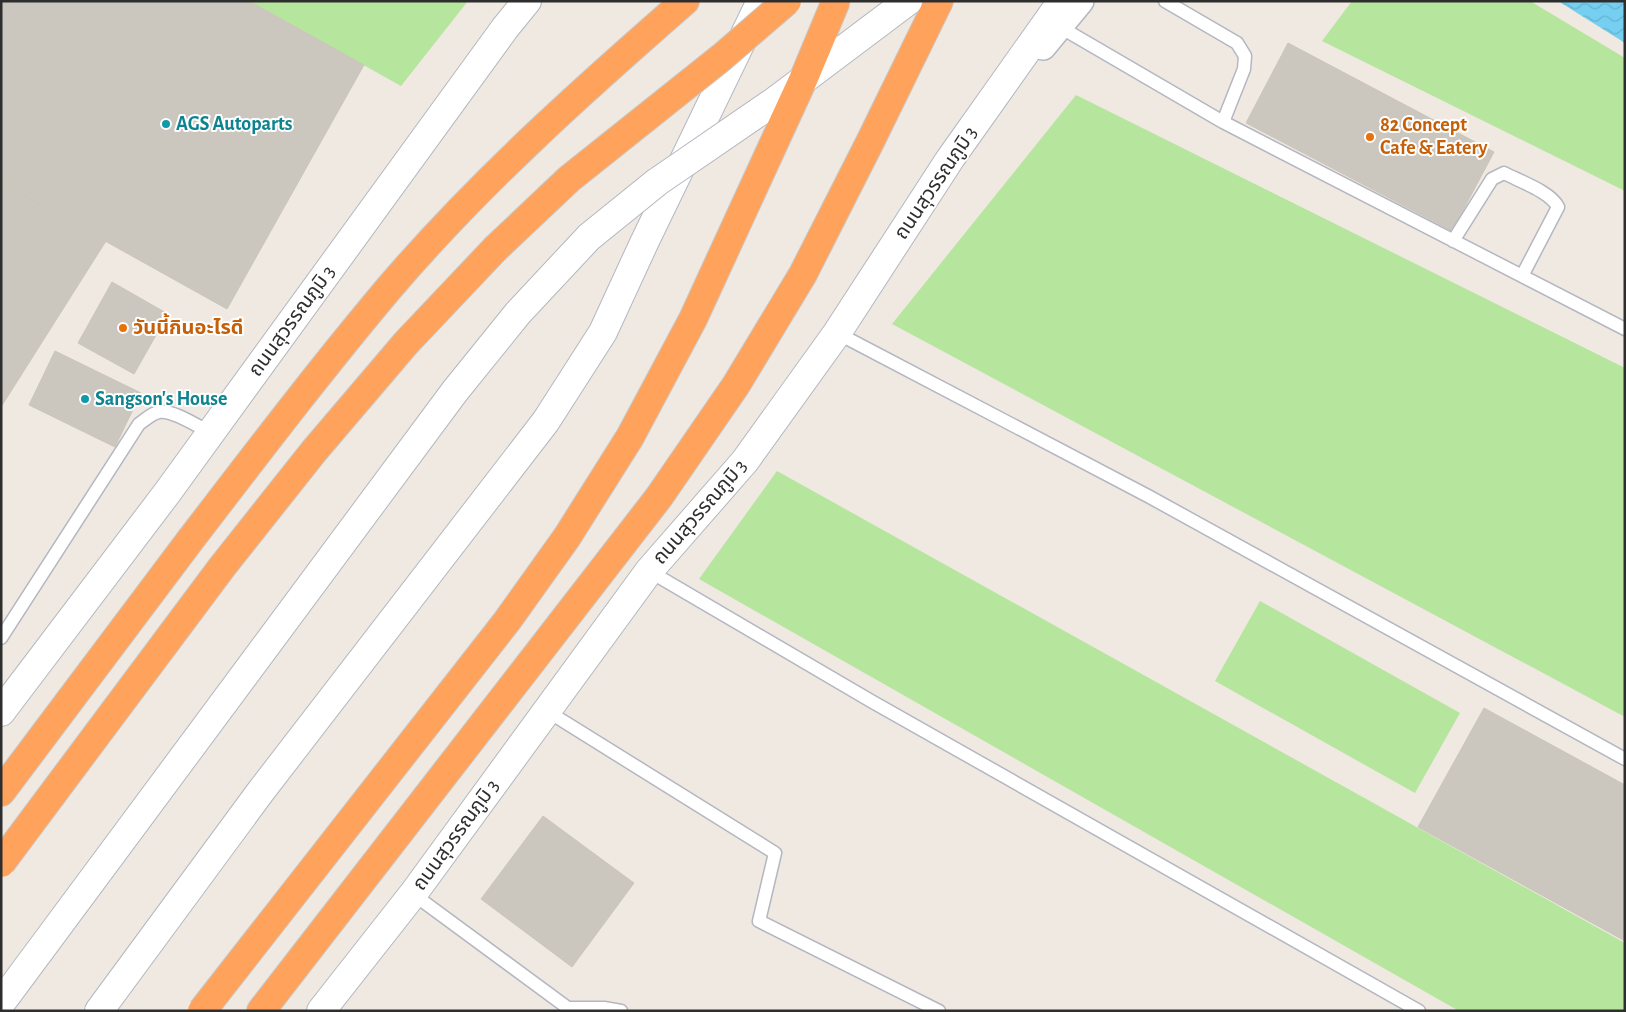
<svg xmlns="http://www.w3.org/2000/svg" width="1626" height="1012" viewBox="0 0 1626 1012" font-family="'Alegreya Sans','Noto Sans Thai',sans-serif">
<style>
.grass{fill:#b6e59e}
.water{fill:url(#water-waves)}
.building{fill:#cbc7bf;stroke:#cbc5ba}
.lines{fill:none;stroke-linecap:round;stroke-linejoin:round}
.lane-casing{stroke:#b4b7c1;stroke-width:15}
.street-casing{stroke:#b4b7c1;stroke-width:28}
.secondary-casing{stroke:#b4b7c1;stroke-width:30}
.highway-casing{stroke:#c9c9c9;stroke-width:30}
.lane{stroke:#fff;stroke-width:12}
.street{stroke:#fff;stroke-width:25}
.secondary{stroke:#fff;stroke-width:28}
.highway{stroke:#ffa35c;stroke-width:28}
.secondary-bridge-casing{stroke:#b4b7c1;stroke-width:30;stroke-linecap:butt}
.highway-bridge-casing{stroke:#c9c9c9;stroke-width:30;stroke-linecap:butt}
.secondary-bridge{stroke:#fff;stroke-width:28}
.highway-bridge{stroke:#ffa35c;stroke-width:28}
.culture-dot{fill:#0f9aa8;stroke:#fff;stroke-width:2}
.food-dot{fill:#e8710a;stroke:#fff;stroke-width:2}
.labels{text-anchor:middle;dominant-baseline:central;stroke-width:4;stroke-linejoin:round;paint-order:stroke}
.culture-label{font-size:20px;font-weight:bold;fill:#0d838f;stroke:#fff;text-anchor:start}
.food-label{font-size:20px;font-weight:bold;fill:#c56008;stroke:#fff;text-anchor:start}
.street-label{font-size:20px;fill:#2e2e2e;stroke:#fff}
</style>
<defs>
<pattern id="water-waves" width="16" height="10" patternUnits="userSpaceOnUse" patternTransform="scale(1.25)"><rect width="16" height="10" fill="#75cff0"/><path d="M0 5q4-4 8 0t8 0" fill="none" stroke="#66b2ce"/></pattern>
</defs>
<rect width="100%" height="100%" fill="#efe9e1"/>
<path class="grass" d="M249 1H468L401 86Z
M1352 1H1530L1625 58V191L1322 41Z
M1076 95 1625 368V717L892 324Z
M777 471 1625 943V1011H1459L699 579Z
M1260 601 1460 713 1415 793 1215 681Z"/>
<path class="water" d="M1558 1H1625V43Z"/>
<path class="building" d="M1 1H249L364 65 227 309 1 183Z
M1288 43 1494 152 1452 231 1246 123Z
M1 183 106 241 1 407Z
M112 282 168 314 134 374 78 343Z
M55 351 141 393 115 447 29 405Z
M1484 708 1625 785V941L1418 827Z
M543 816 634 883 572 967 481 899Z"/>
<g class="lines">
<defs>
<path id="lane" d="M1165 1 1237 43 1245 56 1244 69 1223 122
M1060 27 1223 122 1625 329
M1453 241 1492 179 1504 173C1519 181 1551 192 1558 207L1522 276
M837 333 1148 496 1625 759
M649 571 871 701 1419 1011
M1 638 139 424C145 420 152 413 159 412 172 409 199 427 211 433
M547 711 775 853 759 921 939 1011
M413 894 572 1011
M568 1008H604L621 1011"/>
<path id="street" d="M1043 47 1081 1"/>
<path id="secondary" d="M1 712 167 493 505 28 527 1
M99 1011 261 791 546 421 603 332 644 243 761 1
M321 1011 413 894 649 571 745 461 837 333 950 159 1062 1"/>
<path id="highway" d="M1 792C64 709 126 626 188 543 254 457 320 370 390 287 479 183 582 91 685 1
M261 1011 659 497 736 385 803 274 870 142 939 1"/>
</defs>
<use href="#lane" class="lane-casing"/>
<use href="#street" class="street-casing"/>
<use href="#secondary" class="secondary-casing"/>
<use href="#highway" class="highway-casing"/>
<use href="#lane" class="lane"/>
<use href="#street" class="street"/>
<use href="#secondary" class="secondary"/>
<use href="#highway" class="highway"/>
<defs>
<path id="secondary-bridge" d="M1 1003 455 391 518 313 589 237 657 182 775 101 908 1"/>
<path id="highway-bridge" d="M1 863 222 567 314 451 406 343 495 249 569 179 722 57 787 1
M202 1011 507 621 567 537 630 437 693 319 803 80 836 1"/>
</defs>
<use href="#secondary-bridge" class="secondary-bridge-casing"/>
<use href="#highway-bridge" class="highway-bridge-casing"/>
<use href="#secondary-bridge" class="secondary-bridge"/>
<use href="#highway-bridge" class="highway-bridge"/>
</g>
<g class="culture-dot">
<circle cx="166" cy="124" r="5"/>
<circle cx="85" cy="399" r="5"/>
</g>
<g class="food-dot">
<circle cx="1370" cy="137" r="5"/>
<circle cx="123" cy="328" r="5"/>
</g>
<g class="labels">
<g class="culture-label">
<text x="176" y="124">AGS Autoparts</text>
<text x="95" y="399">Sangson's House</text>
</g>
<g class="food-label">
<text x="1380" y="125">82 Concept<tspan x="1380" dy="23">Cafe &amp; Eatery</tspan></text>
<text x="133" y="328">วันนี้กินอะไรดี</text>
</g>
<g class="street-label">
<text transform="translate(936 183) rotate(-56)">ถนนสุวรรณภูมิ 3</text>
<text transform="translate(292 321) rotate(-54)">ถนนสุวรรณภูมิ 3</text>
<text transform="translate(700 512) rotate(-49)">ถนนสุวรรณภูมิ 3</text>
<text transform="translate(456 835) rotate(-54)">ถนนสุวรรณภูมิ 3</text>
</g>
</g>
<rect width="1626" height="1012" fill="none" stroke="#2e2e2e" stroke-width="5"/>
</svg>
